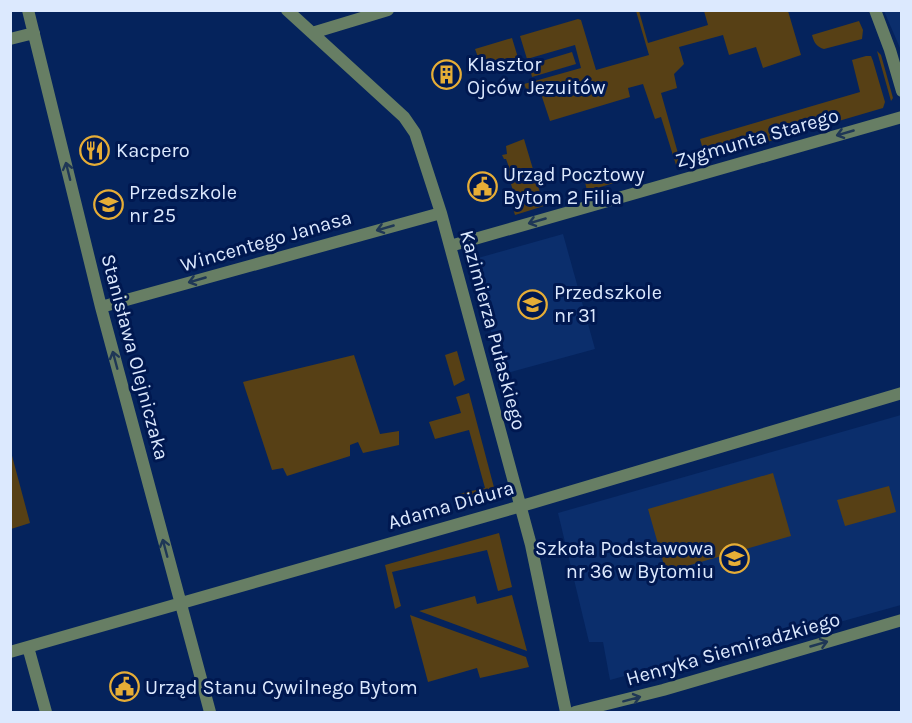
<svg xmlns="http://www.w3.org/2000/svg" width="912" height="723" viewBox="0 0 912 723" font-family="Karla,sans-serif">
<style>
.built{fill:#0b2e6c}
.green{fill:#574015}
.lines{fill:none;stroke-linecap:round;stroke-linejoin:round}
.minor{stroke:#677e64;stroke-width:12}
.oneway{stroke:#1f3756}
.labels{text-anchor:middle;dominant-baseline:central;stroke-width:6;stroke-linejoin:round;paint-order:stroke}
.poi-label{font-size:20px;fill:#dce9fe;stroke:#001850;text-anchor:start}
.street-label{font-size:20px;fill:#dce9fe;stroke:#001850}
</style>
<rect width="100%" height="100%" fill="#05235c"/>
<path class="built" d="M884 11H901V55L900 48Z
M563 234 595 349 503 374 471 260Z
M901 415V605L836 623 834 618 610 680 603 642H589L558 513Z"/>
<path class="green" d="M636 11H639L648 43 708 25 704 11H788L801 55 763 68 756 47 729 55 723 35 679 47 684 64 674 74 677 88 661 93 681 164 676 165 661 117 655 119 643 84 628 88 630 97 550 121 539 88 527 91 524 84 581 68 575 45 527 59 520 36 578 19 581 20 596 70 649 55Z
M859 21 863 30 862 39 824 49C817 47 814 43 812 35Z
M512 38 519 61 483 71 475 49Z
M877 51 881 55 893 98 891 101Z
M572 52 576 64 532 77 529 65Z
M866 56H871L873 61 885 102 883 108 706 160 700 139 860 92 852 60Z
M524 139 544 206 515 215 512 205 517 204 507 171 510 170 506 159H504L502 155 507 154 506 146Z
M623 168 625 171 632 169 634 177 587 191 585 182 594 180V177Z
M457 351 465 380 454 386 445 355Z
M354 355 380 434 399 431V445L363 453 358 442 350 445V456L287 476 283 468 272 470 243 382Z
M469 393 496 495 462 505 458 494 485 488 469 430 435 439 429 422 461 413 456 397Z
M11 452 30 523 11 529H10Z
M773 473 791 536 666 572 648 509Z
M889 486 896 512 845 526 837 500Z
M499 533 512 587 498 591 487 550 392 572 401 606 395 609 385 565Z
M512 595 527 651 419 611 475 596 477 604Z
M410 615 526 657 529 667 480 678 477 668 428 682Z"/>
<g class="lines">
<path class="minor" d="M28 10 101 307 210 712
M287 10 404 117 415 133 441 213 531 545 566 712
M875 10 890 50 902 91
M312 33 388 10
M10 39 34 33
M450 246 902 117
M101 307 441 213
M28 647 46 712
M10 652 532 503 902 393
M575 712 663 690 902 620"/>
</g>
<defs><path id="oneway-shaft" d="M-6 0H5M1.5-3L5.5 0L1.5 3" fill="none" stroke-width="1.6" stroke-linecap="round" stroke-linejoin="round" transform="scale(1.5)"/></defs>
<g class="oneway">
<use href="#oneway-shaft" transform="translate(845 133) rotate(164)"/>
<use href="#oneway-shaft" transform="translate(68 171) rotate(-104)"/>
<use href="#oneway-shaft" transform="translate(537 221) rotate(164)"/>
<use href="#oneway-shaft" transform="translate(385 228) rotate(164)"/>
<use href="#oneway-shaft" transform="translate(197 280) rotate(164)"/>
<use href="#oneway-shaft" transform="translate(115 360) rotate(-105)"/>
<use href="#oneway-shaft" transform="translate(165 548) rotate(-105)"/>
<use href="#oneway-shaft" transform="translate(819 644) rotate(-16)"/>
<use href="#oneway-shaft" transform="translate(632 699) rotate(-15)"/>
</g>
<defs>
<symbol id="building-ring" viewBox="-11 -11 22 22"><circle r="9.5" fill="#001850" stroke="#e6ad36" stroke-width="1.5"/><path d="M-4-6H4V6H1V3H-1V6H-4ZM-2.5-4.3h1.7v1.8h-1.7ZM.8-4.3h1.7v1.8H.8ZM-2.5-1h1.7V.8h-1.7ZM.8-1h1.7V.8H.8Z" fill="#e6ad36"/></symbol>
<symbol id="restaurant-ring" viewBox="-11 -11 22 22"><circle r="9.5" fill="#001850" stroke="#e6ad36" stroke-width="1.5"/><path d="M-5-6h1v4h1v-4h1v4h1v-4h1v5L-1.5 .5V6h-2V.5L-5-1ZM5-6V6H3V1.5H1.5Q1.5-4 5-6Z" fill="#e6ad36"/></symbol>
<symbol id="civic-ring" viewBox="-11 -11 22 22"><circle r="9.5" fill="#001850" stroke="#e6ad36" stroke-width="1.5"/><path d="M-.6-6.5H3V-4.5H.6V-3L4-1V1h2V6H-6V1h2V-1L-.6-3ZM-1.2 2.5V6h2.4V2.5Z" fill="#e6ad36"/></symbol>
<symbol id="school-ring" viewBox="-11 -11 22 22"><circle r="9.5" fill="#001850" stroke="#e6ad36" stroke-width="1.5"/><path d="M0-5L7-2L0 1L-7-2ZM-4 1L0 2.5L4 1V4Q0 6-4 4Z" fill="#e6ad36"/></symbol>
</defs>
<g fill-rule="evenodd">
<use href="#building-ring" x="430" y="58" width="33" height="33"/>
<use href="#restaurant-ring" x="78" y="134" width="33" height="33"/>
<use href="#civic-ring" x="466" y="170" width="33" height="33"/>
<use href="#school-ring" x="92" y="188" width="33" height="33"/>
<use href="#school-ring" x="516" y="288" width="33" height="33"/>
<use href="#school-ring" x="718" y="542" width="33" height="33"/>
<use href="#civic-ring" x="108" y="670" width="33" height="33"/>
</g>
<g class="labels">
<g class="poi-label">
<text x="467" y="64">Klasztor<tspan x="467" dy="23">Ojców Jezuitów</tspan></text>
<text x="116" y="150">Kacpero</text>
<text x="503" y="174">Urząd Pocztowy<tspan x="503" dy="23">Bytom 2 Filia</tspan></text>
<text x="129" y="192">Przedszkole<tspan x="129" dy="23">nr 25</tspan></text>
<text x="554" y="292">Przedszkole<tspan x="554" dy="23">nr 31</tspan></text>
<text x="714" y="548" text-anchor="end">Szkoła Podstawowa<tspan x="714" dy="23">nr 36 w Bytomiu</tspan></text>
<text x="145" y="687">Urząd Stanu Cywilnego Bytom</text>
</g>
<g class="street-label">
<text transform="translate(757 138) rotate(-16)">Zygmunta Starego</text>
<text transform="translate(266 241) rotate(-16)">Wincentego Janasa</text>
<text transform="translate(493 330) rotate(75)">Kazimierza Pułaskiego</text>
<text transform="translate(135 357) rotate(75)">Stanisława Olejniczaka</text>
<text transform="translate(451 505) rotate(-16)">Adama Didura</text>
<text transform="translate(733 649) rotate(-16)">Henryka Siemiradzkiego</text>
</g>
</g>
<rect width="912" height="723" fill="none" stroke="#dce9fe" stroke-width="24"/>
</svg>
